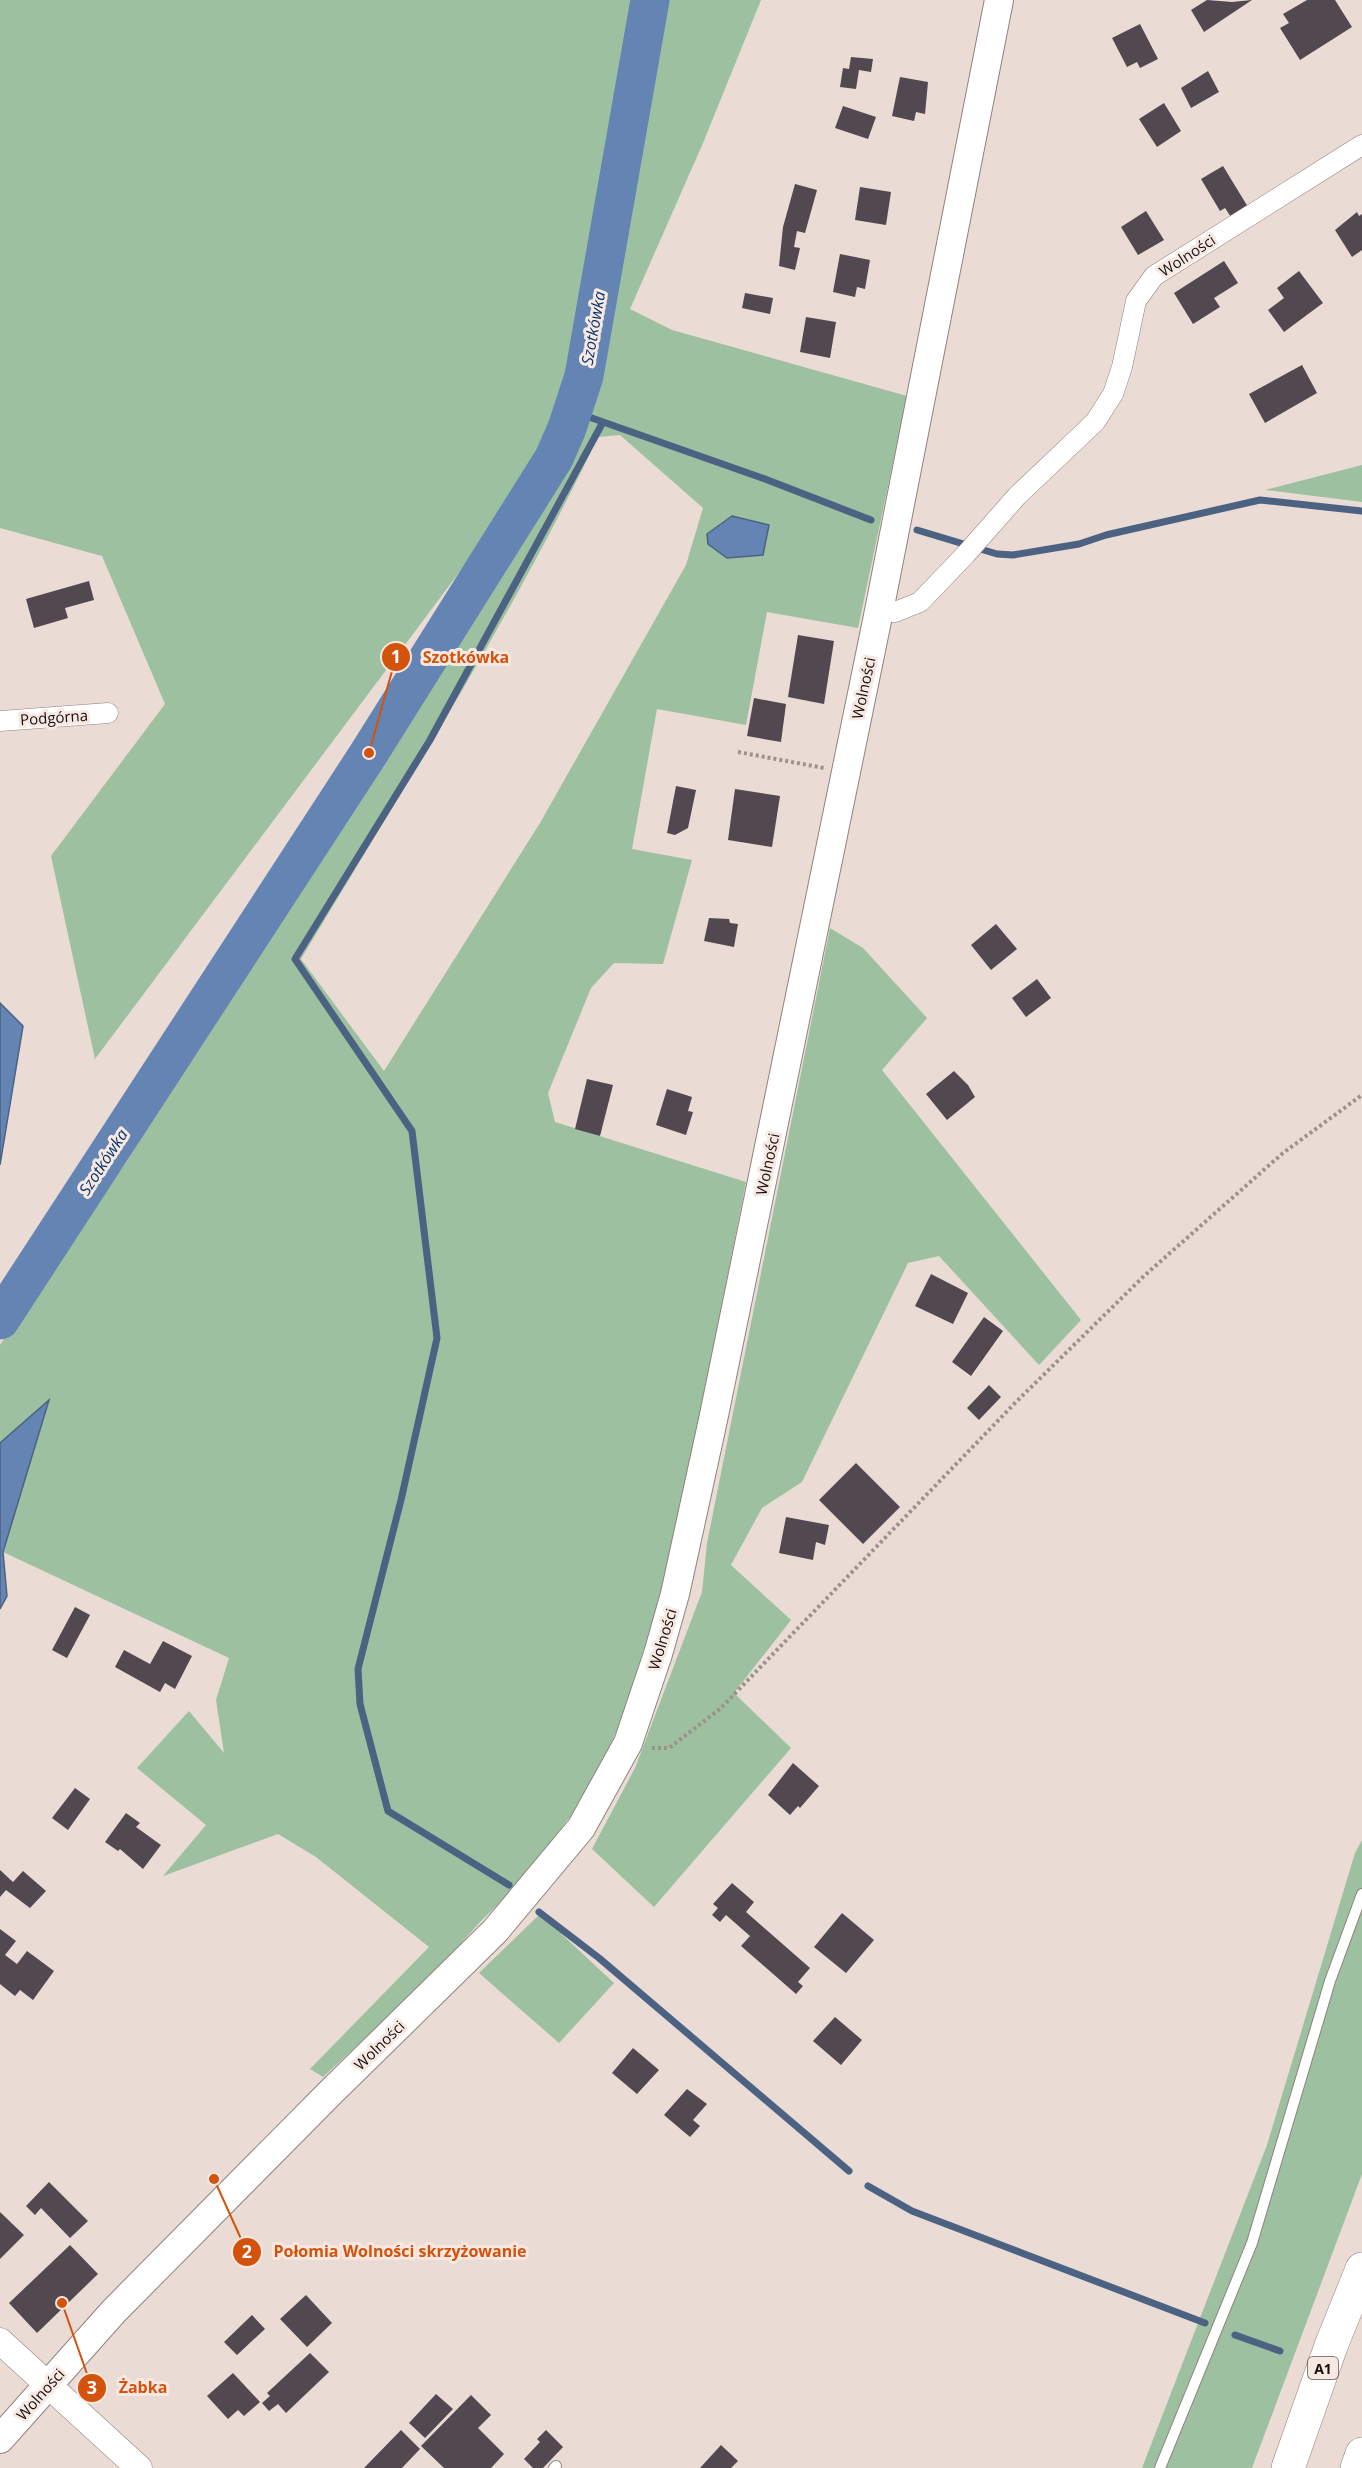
<svg xmlns="http://www.w3.org/2000/svg" width="1362" height="2468" viewBox="0 0 1362 2468" font-family="'Open Sans',sans-serif">
<style>
.green{fill:#9cc0a0;fill-rule:evenodd}
.water{fill:#6485b4;stroke:#4c6282;stroke-width:1.5}
.lines{fill:none;stroke-linecap:round;stroke-linejoin:round}
.stream{stroke:#4c6282;stroke-width:7}
.river{stroke:#6485b4;stroke-width:39}
.building{fill:#514850}
.service-casing{stroke:#90827d;stroke-width:12}
.minor-casing{stroke:#90827d;stroke-width:21}
.tertiary-casing{stroke:#90827d;stroke-width:27}
.secondary-casing{stroke:#90827d;stroke-width:30}
.motorway-casing{stroke:#90827d;stroke-width:34}
.path{stroke:#9d918d;stroke-width:4;stroke-dasharray:3 3;stroke-linecap:butt}
.service{stroke:#fff;stroke-width:10}
.minor{stroke:#fff;stroke-width:20}
.tertiary{stroke:#fff;stroke-width:26}
.secondary{stroke:#fff;stroke-width:28}
.motorway{stroke:#fff;stroke-width:33}
.labels{text-anchor:middle;dominant-baseline:central;stroke-width:6;stroke-linejoin:round;paint-order:stroke}
.shield{fill:#f8e8e2;stroke:#58504d;stroke-width:1.5}
.shield-label{font-size:14px;font-weight:bold;fill:#140f0d}
.street-label{font-size:15px;fill:#140f0d;stroke:#f8e8e2}
.water-label{font-size:16px;font-style:italic;fill:#05346d;stroke:#f8e8e2}
.leader{fill:none;stroke:#d3520c;stroke-width:2}
.callout-dot{fill:#d3520c;stroke:#f8e8e2;stroke-width:2}
.mark-label{font-size:18px;text-anchor:middle;font-weight:bold;fill:#fff}
.callout-label{font-size:16px;text-anchor:middle;font-weight:bold;fill:#d3520c;stroke:#f8e8e2;stroke-width:6;stroke-linejoin:round;paint-order:stroke}
</style>
<rect width="100%" height="100%" fill="#eadbd5"/>
<path class="green" d="M0 0H638L588 313 562 405 523 487 95 1059 51 856 165 704 102 556 0 528Z
M661 0H761L703 143 630 309 672 330 907 396 858 628 767 612 746 725 657 709 632 849 692 860 663 964 614 963 591 988 548 1093 555 1122 746 1182 670 1568 620 1723 590 1790 521 1882 480 1922 429 1979 323 2077 310 2069 429 1947 316 1857 278 1834 163 1876 206 1825 137 1768 189 1711 224 1753 216 1700 229 1658 3 1552 49 1401 0 1443V1345L127 1161 318 843 571 439 607 312ZM620 435 703 508 686 565 540 823 384 1071 301 959C404 787 512 617 598 437Z
M1362 465V502L1265 490Z
M830 928 863 948 927 1018 882 1070 1081 1320 1039 1365 939 1256 908 1263 802 1482 762 1508 731 1565 791 1620 734 1693 791 1748 654 1907 592 1849 635 1768 702 1592 707 1543Z
M1362 1840V2174L1252 2468H1142L1267 2145 1355 1853Z
M540 1914 614 1983 559 2043 479 1973Z"/>
<path class="water" d="M732 516 769 525 763 555 727 558 708 544 707 534Z
M0 1003 23 1026 0 1165Z
M49 1400 3 1552 7 1596 0 1609V1443Z"/>
<g class="lines">
<path class="stream" d="M572 411 765 479 871 520
M917 530 997 554 1013 555 1079 544 1106 535 1260 500 1362 511
M509 1885 388 1811 360 1704 358 1669 401 1500 437 1338 412 1131 295 959 430 740 603 422
M539 1912 599 1958 849 2171
M868 2186 912 2211 1205 2323
M1235 2335 1280 2351"/>
<path class="river" d="M0 1320 369 753 554 458 567 428 584 376 650 0"/>
</g>
<path class="building" d="M1207 0 1232 2 1252 0 1204 32 1191 10Z
M1307 0H1335L1352 27 1300 60 1280 28 1289 23 1283 14Z
M1140 24 1158 59 1140 68 1137 62 1127 67 1112 38Z
M851 57 873 59 871 72 859 70 856 89 840 87 843 68 849 69Z
M1208 71 1219 92 1191 108 1181 88Z
M900 77 928 82 925 114 916 112 914 121 892 116Z
M1164 103 1181 131 1157 147 1139 119Z
M843 106 876 117 868 139 835 128Z
M1223 166 1248 207 1231 217 1225 208 1220 211 1201 179Z
M795 184 817 190 805 233 797 231 794 247 800 248 795 270 779 266 783 227Z
M860 187 891 192 886 225 855 220Z
M1146 211 1164 240 1138 255 1121 227Z
M1357 212 1359 216 1362 214V250L1352 257 1335 230Z
M840 254 870 260 865 289 857 287 855 297 833 292Z
M1224 261 1238 283 1214 298 1220 307 1193 324 1174 293Z
M1299 271 1323 303 1284 332 1268 310 1284 298 1277 288Z
M745 293 773 298 770 314 742 308Z
M806 317 836 322 830 358 800 352Z
M1302 365 1317 393 1265 423 1249 394Z
M89 581 94 600 65 608 68 618 34 628 26 599Z
M798 635 834 641 824 704 788 697Z
M754 698 786 704 781 742 747 736Z
M676 786 696 790 688 828 675 835 667 833Z
M735 789 780 796 772 847 728 840Z
M709 918 729 919 730 923 738 924 734 947 704 941Z
M996 924 1017 949 991 970 971 945Z
M1037 979 1051 998 1026 1017 1012 998Z
M954 1071 968 1085 975 1097 947 1120 926 1094Z
M587 1079 613 1085 600 1136 575 1129Z
M667 1089 692 1097 688 1111 693 1112 686 1135 656 1125Z
M931 1274 968 1293 953 1324 915 1306Z
M984 1317 1003 1331 971 1376 952 1362Z
M989 1385 1001 1397 979 1420 967 1408Z
M856 1463 900 1507 863 1544 819 1500Z
M786 1517 829 1525 825 1545 816 1542 813 1560 779 1553Z
M75 1607 90 1615 67 1658 52 1650Z
M163 1641 192 1656 175 1689 165 1683 160 1692 115 1667 124 1650 150 1664Z
M793 1763 819 1786 800 1808 798 1806 790 1815 768 1795Z
M75 1788 90 1799 68 1830 52 1818Z
M126 1813 140 1823 136 1827 161 1845 143 1869 120 1849 118 1851 105 1842Z
M0 1870 13 1882 23 1871 46 1891 30 1908 6 1890 0 1897Z
M732 1883 754 1902 746 1912 810 1968 798 1982 803 1986 796 1994 741 1946 750 1936 726 1915 720 1922 712 1915 718 1908 713 1904Z
M842 1913 874 1940 846 1973 814 1947Z
M0 1929 16 1941 5 1955 17 1964 27 1951 54 1971 33 2000 20 1990 15 1996 0 1984Z
M835 2017 862 2040 841 2065 813 2041Z
M633 2048 659 2070 637 2094 612 2073Z
M687 2089 707 2104 693 2120 700 2126 690 2137 664 2115Z
M49 2182 88 2221 70 2238 41 2208 35 2215 26 2206Z
M0 2212 24 2235 0 2259Z
M70 2245 98 2274 37 2333 9 2303Z
M306 2295 332 2323 307 2347 280 2319Z
M252 2315 265 2329 237 2355 224 2342Z
M310 2353 329 2372 286 2413 278 2404 269 2411 262 2403 270 2396 267 2393Z
M233 2373 260 2402 244 2416 238 2410 228 2419 207 2396Z
M436 2394 453 2409 425 2438 409 2423Z
M471 2395 491 2415 478 2428 504 2454 491 2468H444L421 2446Z
M401 2430 420 2449 402 2468H364Z
M546 2430 563 2447 543 2468H533L524 2459 540 2442 537 2439Z
M721 2445 738 2461 731 2468H700Z"/>
<g class="lines">
<defs>
<path id="service" d="M554 2468 556 2466
M1160 2468 1252 2243 1330 1981 1362 1894"/>
<path id="minor" d="M879 611 895 612 920 602 966 554 1017 496 1095 422 1113 394 1122 367 1136 301 1154 276 1362 145
M0 721 108 713"/>
<path id="tertiary" d="M0 2341 139 2468"/>
<path id="secondary" d="M0 2439 114 2311 330 2093 495 1931 581 1828 628 1743 658 1654 675 1594 713 1420 879 611 999 0"/>
<path id="motorway" d="M1288 2468 1331 2346 1362 2269
M1357 2468 1362 2454"/>
</defs>
<use href="#service" class="service-casing"/>
<use href="#minor" class="minor-casing"/>
<use href="#tertiary" class="tertiary-casing"/>
<use href="#secondary" class="secondary-casing"/>
<use href="#motorway" class="motorway-casing"/>
<path class="path" d="M738 752 824 768
M652 1748H669L720 1709 1015 1403 1144 1276 1283 1153 1362 1095"/>
<use href="#service" class="service"/>
<use href="#minor" class="minor"/>
<use href="#tertiary" class="tertiary"/>
<use href="#secondary" class="secondary"/>
<use href="#motorway" class="motorway"/>
</g>
<g class="labels">
<rect class="shield" x="1308" y="2357" width="30" height="22" rx="4.5"/>
<g class="shield-label">
<text x="1323" y="2368">A1</text>
</g>
<g class="street-label">
<text transform="translate(1187 255) rotate(-33)">Wolności</text>
<text transform="translate(863 688) rotate(-78)">Wolności</text>
<text transform="translate(54 717) rotate(-4)">Podgórna</text>
<text transform="translate(767 1164) rotate(-78)">Wolności</text>
<text transform="translate(662 1639) rotate(-73)">Wolności</text>
<text transform="translate(379 2045) rotate(-44)">Wolności</text>
<text transform="translate(40 2394) rotate(-48)">Wolności</text>
</g>
<g class="water-label">
<text transform="translate(593 328) rotate(-80)">Szotkówka</text>
<text transform="translate(103 1162) rotate(-57)">Szotkówka</text>
</g>
</g>
<path class="leader" d="M369 753L396 657M214 2179L247 2252M62 2303L92 2388"/>
<g class="callout-dot">
<circle cx="369" cy="753" r="6"/>
<circle cx="214" cy="2179" r="6"/>
<circle cx="62" cy="2303" r="6"/>
<circle cx="396" cy="657" r="15"/>
<circle cx="247" cy="2252" r="15"/>
<circle cx="92" cy="2388" r="15"/>
</g>
<g class="mark-label">
<text x="396" y="663">1</text>
<text x="247" y="2258">2</text>
<text x="92" y="2394">3</text>
</g>
<g class="callout-label">
<text x="466" y="663">Szotkówka</text>
<text x="400" y="2257">Połomia Wolności skrzyżowanie</text>
<text x="143" y="2393">Żabka</text>
</g>
</svg>
